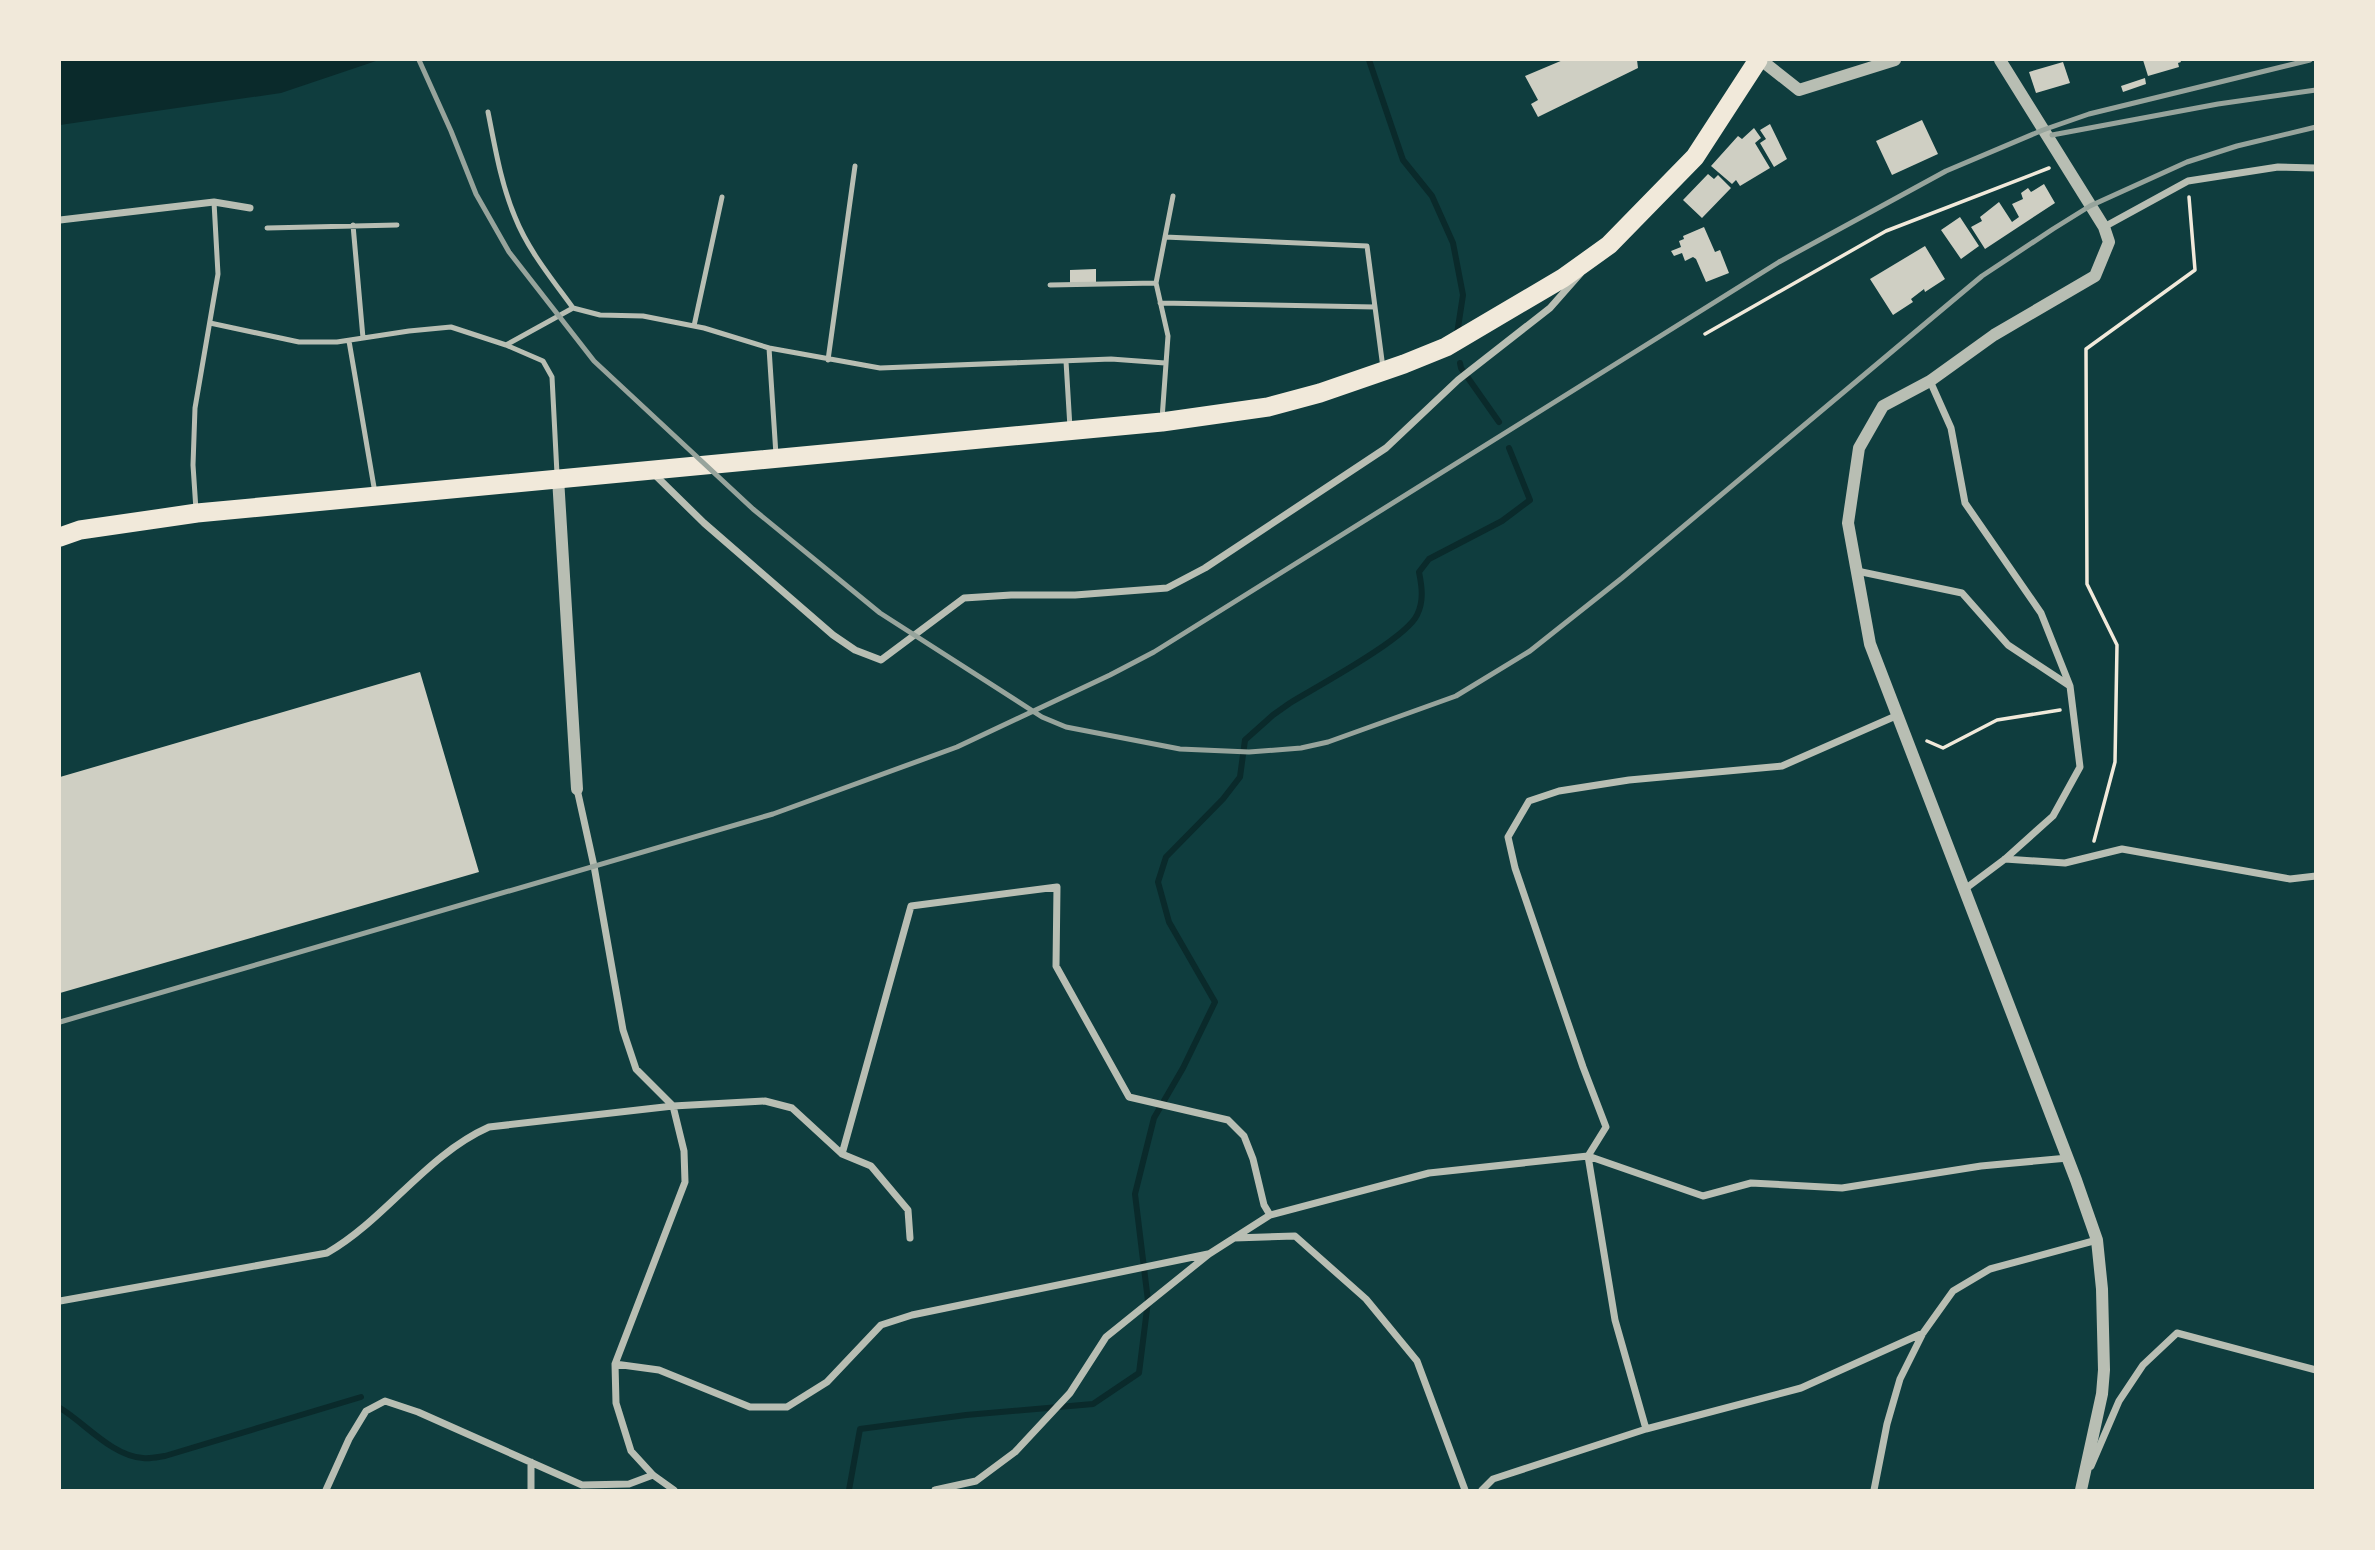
<svg xmlns="http://www.w3.org/2000/svg" width="2375" height="1550" viewBox="0 0 2375 1550" font-family="Mulish,sans-serif">
<style>
.water{fill:#0a2a2b}
.lines{fill:none;stroke-linecap:round;stroke-linejoin:round}
.stream{stroke:#0a2a2b;stroke-width:6}
.building{fill:#cfcfc3}
.path{stroke:#f1e9da;stroke-width:3.5}
.service{stroke:#b8beb3;stroke-width:5}
.minor{stroke:#b8beb3;stroke-width:7}
.tertiary{stroke:#b8beb3;stroke-width:12}
.trunk{stroke:#f1e9da;stroke-width:19}
.rail{stroke:#97a49c;stroke-width:5}
</style>
<rect width="100%" height="100%" fill="#0f3d3e"/>
<path class="water" d="M60 60H379L281 93 60 125Z"/>
<g class="lines">
<path class="stream" d="M1369 60 1403 160 1432 196 1453 243 1463 295 1457 334
M1460 363 1461 368 1499 422
M60 1408C85 1423 112 1456 143 1458 150 1459 158 1457 165 1456L361 1397
M849 1490 860 1429 966 1415 1093 1404 1139 1373 1148 1301 1135 1194 1154 1118 1183 1068 1215 1002 1169 922 1158 882 1166 857 1223 799 1240 777 1245 740 1273 715 1290 703C1316 687 1406 639 1417 615 1424 601 1422 587 1419 572L1429 559 1502 521 1530 500 1509 448"/>
</g>
<path class="building" d="M1563 60H1637L1638 68 1538 117 1531 104 1538 100 1525 76Z
M2143 60H2180L2181 62 2178 63 2179 67 2148 76Z
M2063 62 2070 83 2036 93 2029 72Z
M2145 78 2146 84 2123 92 2121 86Z
M1922 120 1938 154 1892 175 1876 141Z
M1770 124 1787 159 1774 167 1760 143 1766 139 1760 130Z
M1754 128 1761 138 1755 143 1770 168 1740 186 1736 180 1732 184 1711 166 1738 136 1742 139Z
M1708 174 1714 179 1718 175 1731 188 1702 218 1683 200Z
M2044 184 2055 203 1985 249 1971 227 1982 221 1980 217 1999 202 2012 222 2019 217 2012 204 2023 199 2021 193 2028 188 2031 192Z
M1960 217 1979 246 1961 259 1941 230Z
M1704 227 1715 252 1720 250 1729 273 1706 282 1696 259 1693 257 1685 261 1682 253 1674 256 1671 251 1681 247 1679 241 1684 239 1683 236Z
M1925 246 1945 279 1925 292 1924 289 1911 299 1913 302 1893 315 1870 279Z
M1096 269V282L1070 283V270Z
M420 672 479 872 60 993V777Z"/>
<g class="lines">
<path class="path" d="M1705 334 1886 231 2049 168
M1927 741 1943 748 1997 720 2060 710
M2094 841 2115 762 2117 645 2087 584 2086 349 2195 270 2189 197"/>
<path class="service" d="M488 112C495 147 501 184 515 217 528 250 552 279 573 308
M353 225 363 338
M267 228 397 225
M1165 237 1367 246 1383 368
M1050 285 1156 283
M1160 303 1375 307
M210 323 299 342H337L409 331 451 327 506 345
M694 326 722 197
M349 341 375 493
M769 348 880 368 1111 359 1165 363
M828 360 855 166
M1066 361 1070 428
M1162 419 1168 336 1156 283 1173 196
M557 474 552 377 543 361 506 345 573 308 600 315 643 316 704 328 769 348 776 455
M196 510 193 465 195 408 218 274 214 202"/>
<path class="minor" d="M60 220 214 202 250 208
M2104 227 2188 181 2278 167 2316 168
M1930 381 1951 428 1965 503 2041 613 2070 686
M653 473 704 523 833 635 855 650 881 660 964 598 1011 595H1075L1167 588 1205 568 1386 448 1458 380 1550 308 1580 274
M1857 571 1962 593 2008 645 2070 686 2080 767 2053 816 2005 859 1965 889
M577 789 594 866 623 1030 636 1069 673 1106 684 1151 685 1182 615 1364 616 1403 631 1451 653 1475 674 1490
M2005 859 2065 863 2122 849 2290 879 2316 876
M842 1154 911 906 1057 887 1056 966 1129 1097 1228 1120 1244 1136 1253 1159 1264 1205 1270 1215 1209 1254 1106 1337 1070 1393 1015 1452 976 1481 935 1490
M1270 1215 1429 1173 1588 1156 1703 1196 1751 1183 1842 1188 1981 1166 2068 1158
M1234 1238 1295 1236 1366 1299 1417 1361 1465 1490
M60 1301 327 1253C386 1219 426 1155 489 1127L673 1106 765 1101 792 1108 842 1154 871 1166 908 1210 910 1238
M615 1364 659 1370 750 1407H787L827 1382 881 1325 912 1315 1208 1254
M1646 1429 1615 1320 1588 1156 1606 1127 1583 1067 1515 868 1508 837 1529 801 1559 791 1629 780 1782 766 1898 715
M531 1462V1490
M2091 1466 2119 1401 2143 1365 2177 1333 2316 1370
M326 1490 349 1439 366 1411 385 1401 418 1412 582 1485 629 1484 653 1475
M1482 1490 1493 1479 1646 1429 1801 1388 1923 1333
M1874 1490 1887 1424 1900 1379 1923 1333 1953 1291 1990 1269 2097 1240"/>
<path class="tertiary" d="M1761 60 1799 90 1895 60
M2000 60 2104 227 2109 242 2095 276 1994 335 1930 381 1883 406 1859 448 1848 523 1870 644 2076 1180 2097 1240 2102 1289 2104 1370 2102 1394 2081 1490
M558 478 577 789"/>
<path class="trunk" d="M60 537 80 530 197 513 1162 422 1268 407 1320 393 1404 364 1446 347 1563 278 1609 245 1695 157 1758 60"/>
<path class="rail" d="M419 60 451 131 476 194 509 252 594 361 753 509 880 613 1042 717 1066 727 1180 749 1249 752 1301 748 1328 742 1456 696 1530 651 1622 578 1982 276 2053 229 2090 206 2187 162 2237 146 2316 127
M2052 135 2218 104 2316 90
M60 1022 773 814 957 747 1110 675 1154 652 1779 262 1946 171 2043 130 2089 114 2310 60"/>
</g>
<rect width="2375" height="1550" fill="none" stroke="#f1e9da" stroke-width="122"/>
</svg>
